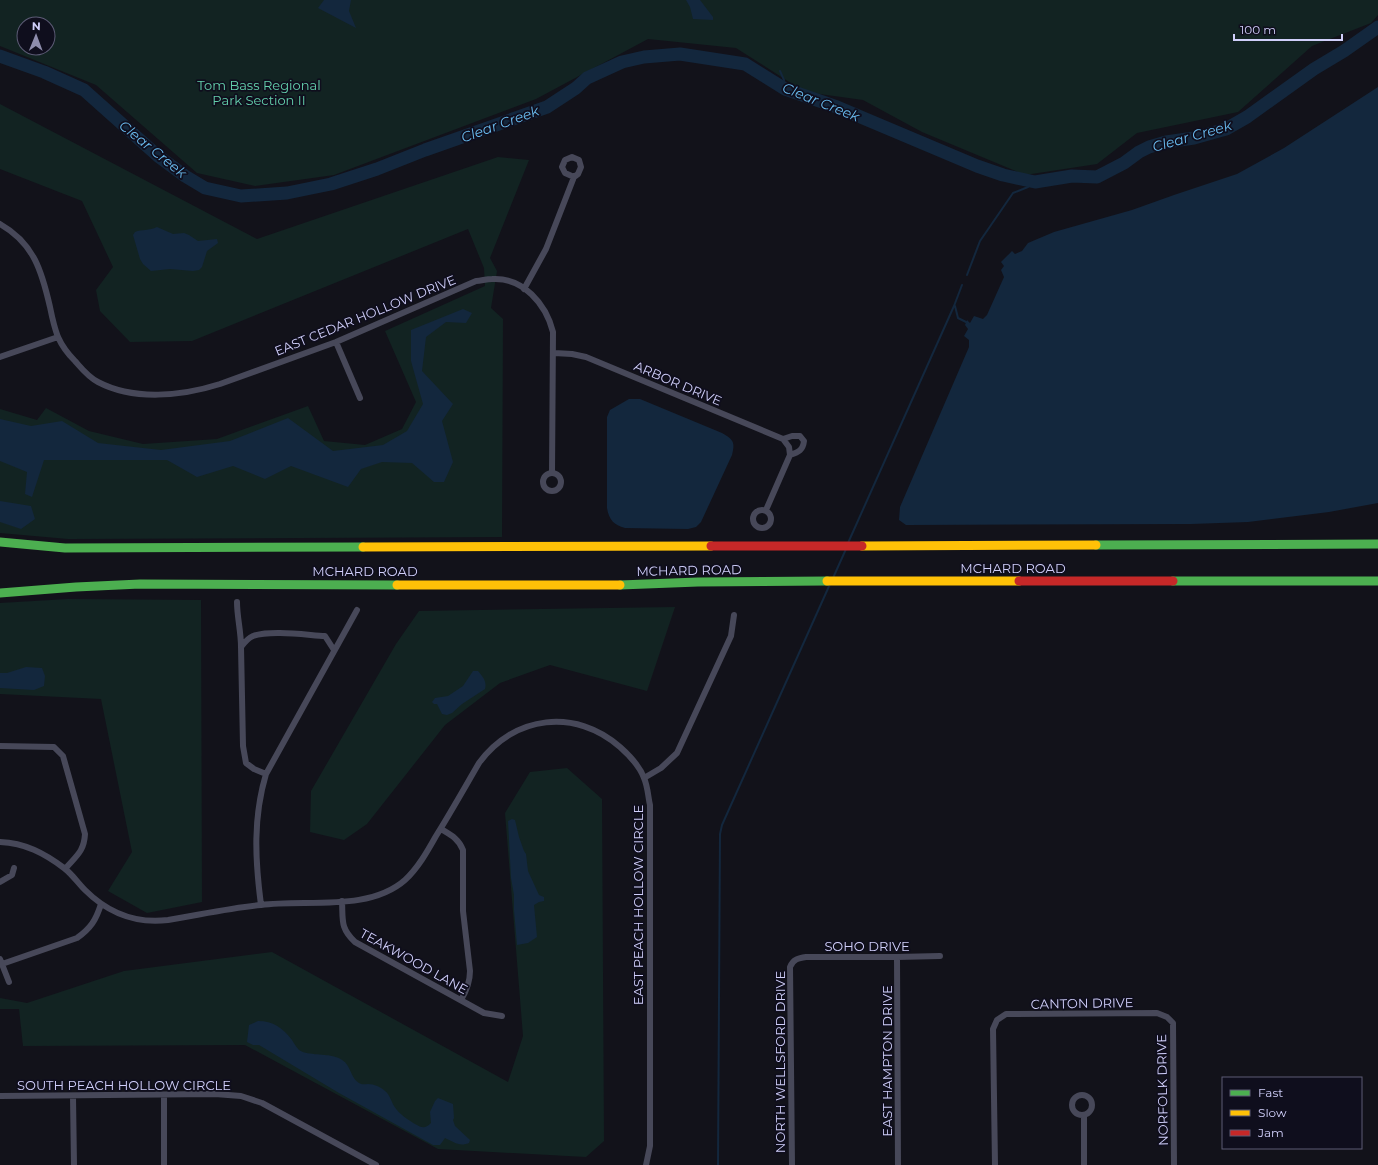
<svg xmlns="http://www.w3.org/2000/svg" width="1378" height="1165" viewBox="0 0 1378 1165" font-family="Montserrat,sans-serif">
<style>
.green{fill:#122322;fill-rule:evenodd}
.water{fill:#13273d}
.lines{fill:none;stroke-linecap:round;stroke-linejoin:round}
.stream{stroke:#13273d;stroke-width:2}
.river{stroke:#13273d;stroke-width:13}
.street{stroke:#474859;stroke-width:6}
.fast{stroke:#4caf50;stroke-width:9}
.slow{stroke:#ffc107;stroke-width:9}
.jam{stroke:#c62828;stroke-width:9}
.labels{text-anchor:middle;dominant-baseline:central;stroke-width:3.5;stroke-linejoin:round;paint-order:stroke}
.park-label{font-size:13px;fill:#64d0ac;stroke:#0f0e1d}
.street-label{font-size:13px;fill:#d0cffa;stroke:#0f0e1d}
.water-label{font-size:14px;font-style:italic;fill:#69bbee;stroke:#0f0e1d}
</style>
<rect width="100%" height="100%" fill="#12121a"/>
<path class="green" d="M0 0H1378V15L1371 23 1312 46 1238 112 1137 133 1097 164 1025 175 922 132 863 100 805 92 736 48 648 39 536 99 334 175 255 186 197 173 96 85 0 46ZM24 24H48V48H24Z
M0 104 257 239 498 157 529 160 490 258 497 271 491 308 503 319 502 537 68 539 0 533V409L37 420 46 408 89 431 143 444 217 439 308 406 324 441 365 445 402 429 416 402 385 331 485 286 484 268 468 229 192 341 130 342 100 311 96 290 113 267 82 201 0 169Z
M68 599 201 600 202 902 147 913 108 891 132 852 101 699 0 694V603Z
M675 607 647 691 550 665 500 683 445 725 367 824 344 840 310 832 311 791 396 644 419 611Z
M567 768 602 799 604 1141 586 1157 438 1149 245 1045 23 1046 19 1009H0V998L27 1003 124 971 272 952 508 1082 523 1036 505 813 530 772Z"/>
<path class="water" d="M324 0H351L349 11 356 28 318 8Z
M686 0H700L713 17V20L693 19 690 7Z
M1378 87V503L1329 512 1248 522 1191 524 906 525 899 520 900 507 969 347V340L964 336 968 329 965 325 967 320 970 323 974 316 983 319 987 315 1004 277 1001 270 1004 266 1001 262 1012 251 1015 254 1022 251 1028 243 1054 232 1132 210 1174 195 1237 174 1284 148Z
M157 227 173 234 184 233 189 235 198 241 217 239 218 243 207 251 202 267 199 270 193 271 170 269 151 271 143 264 140 259 133 235 135 232C142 229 149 231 157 227Z
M463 309 472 313 466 323 446 322 426 337 422 371 453 404 442 421 453 462 444 482H434L412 463 382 462 361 469 348 487 291 466 265 479 233 466 197 477 167 460H44L32 497 25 494 27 472 0 461V419L31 426 62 421 98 443 161 450 230 441 288 418 333 451 383 445 407 431 423 404 411 361V330Z
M629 399H640L722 433C734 440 735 442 732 455L701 522 696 527 688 529 625 528C614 525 609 520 607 508V417L610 410Z
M0 501 31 506 35 519 21 529 0 522Z
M26 667 42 668 45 676 44 686 34 690 0 688V673H7Z
M473 671H478C483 677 487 681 485 689L462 704 452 713 447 715 442 714 437 704H434L432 702 435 698 448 696 463 686Z
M512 819 515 820 519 837 524 851 526 854 528 871 539 895 544 897V901L539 902 534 905 537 937 528 943 517 945 514 910V895L511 878 508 821Z
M258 1021C273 1021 283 1028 292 1040 294 1043 296 1047 299 1050 305 1055 324 1054 332 1056 353 1060 348 1076 359 1083 362 1085 365 1084 368 1084 374 1084 381 1087 385 1091 390 1095 391 1101 394 1106 400 1115 407 1119 415 1124 422 1128 425 1129 431 1123L430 1112 435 1101 438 1098 453 1104 454 1118 453 1120 455 1126 470 1140 469 1143C459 1147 454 1142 445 1138L440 1145H433L339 1093 259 1045H253L247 1042 249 1025Z"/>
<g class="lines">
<path class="stream" d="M780 71 784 80 785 89
M967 275 980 241 1013 193 1028 187 1035 182
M955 306 958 318 966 322
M848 543 954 306 962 285
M833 578 846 549
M718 1165 720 834 722 825 830 584"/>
<path class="river" d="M0 56 44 72 84 90 158 156 185 176 205 188 241 196 287 193 331 184 377 169 425 150 547 107 576 88 587 78 622 62 644 57 680 54 745 64 785 89 837 107 977 166 1003 175 1035 182 1072 176 1097 177 1124 163 1139 152 1149 147 1166 142 1194 138 1226 129 1247 117 1314 69 1344 51 1378 27"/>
<path class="street" d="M572 157 579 160 581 167 578 174 574 177 565 173 562 167 565 160Z
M0 224C34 243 42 272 50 307 52 317 54 327 58 337 62 346 68 354 75 361 82 369 88 377 98 382 134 401 182 396 220 384L336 342 476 281C481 281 486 279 492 279 523 277 546 304 553 332L552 473
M524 289 546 249 574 177
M336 342 360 398
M554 353 572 354 586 357 783 439 789 447 790 455 766 510
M0 357 58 337
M783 439 792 436H800L804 441C803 450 799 452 790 455
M543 482a9 9 0 1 1 18 0a9 9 0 1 1-18 0Z
M753 519a9 9 0 1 1 18 0a9 9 0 1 1-18 0Z
M237 602C237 617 241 631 241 647
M0 746 54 747 63 756 85 834C84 852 76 856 65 869
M266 774 254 769 246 763 243 746 241 647C244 643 248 638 253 636 271 630 306 635 325 636L334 650
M644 778 661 768 677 753 731 636 734 615
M441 829C451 835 459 839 463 850V911L470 971C470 982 467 990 461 1000
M0 842C25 843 44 853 64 868 72 874 78 883 85 890 108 913 135 924 168 920 199 915 230 908 261 905 305 899 369 912 405 880 418 868 427 852 436 836 451 812 465 787 479 763 514 715 576 708 620 747 629 755 640 767 644 778 648 787 648 797 650 805V1146L646 1165
M0 882 12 875 14 868
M342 901C343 920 340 928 355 942L484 1013 502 1016
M261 905C255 859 253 818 266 774L357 610
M897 957 898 1165
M0 959 9 982
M2 964 77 938C91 928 96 920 101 904
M1072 1105a10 10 0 1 1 20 0a10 10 0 1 1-20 0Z
M0 1096 215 1094 241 1096 262 1103 376 1165
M73 1097 74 1165
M1084 1115V1165
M164 1165V1095
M792 1165 790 967C793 959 799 958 806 957H897L940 956
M995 1165 993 1029 997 1020 1006 1014 1157 1013 1167 1017 1173 1023 1174 1165"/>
<path class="fast" d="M0 542 65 548 363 547
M1096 545 1378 544
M1173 581H1378
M620 585 698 582 827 581
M0 593 76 587 140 584 397 585"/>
<path class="slow" d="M862 546 1096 545
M363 547 711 546
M827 581H1019
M397 585H620"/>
<path class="jam" d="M711 546H862
M1019 581H1173"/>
</g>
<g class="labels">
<g class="park-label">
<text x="259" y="85">Tom Bass Regional<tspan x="259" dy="15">Park Section II</tspan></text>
</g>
<g class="street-label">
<text transform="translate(365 315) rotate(-22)">EAST CEDAR HOLLOW DRIVE</text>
<text transform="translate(678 383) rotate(23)">ARBOR DRIVE</text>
<text x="1013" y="568">MCHARD ROAD</text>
<text transform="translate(689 570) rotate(-1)">MCHARD ROAD</text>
<text x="365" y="571">MCHARD ROAD</text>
<text transform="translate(638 905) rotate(-90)">EAST PEACH HOLLOW CIRCLE</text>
<text x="867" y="946">SOHO DRIVE</text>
<text transform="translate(414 961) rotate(29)">TEAKWOOD LANE</text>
<text transform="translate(1082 1003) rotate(-1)">CANTON DRIVE</text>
<text transform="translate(887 1061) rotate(-90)">EAST HAMPTON DRIVE</text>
<text transform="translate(780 1062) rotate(-90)">NORTH WELLSFORD DRIVE</text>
<text x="124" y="1085">SOUTH PEACH HOLLOW CIRCLE</text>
<text transform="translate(1162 1090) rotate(-91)">NORFOLK DRIVE</text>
</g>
<g class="water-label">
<text transform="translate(821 102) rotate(22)">Clear Creek</text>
<text transform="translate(500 124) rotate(-20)">Clear Creek</text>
<text transform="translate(1192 136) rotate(-16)">Clear Creek</text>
<text transform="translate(153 149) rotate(39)">Clear Creek</text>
</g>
</g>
<rect x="1222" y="1077" width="140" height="72" fill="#0f0e1d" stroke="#5c5b75"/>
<rect x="1230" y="1090" width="20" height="6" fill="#4caf50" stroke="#5c5b75"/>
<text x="1258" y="1097" font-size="12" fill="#d0cffa">Fast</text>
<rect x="1230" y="1110" width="20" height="6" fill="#ffc107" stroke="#5c5b75"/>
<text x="1258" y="1117" font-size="12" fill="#d0cffa">Slow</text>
<rect x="1230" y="1130" width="20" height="6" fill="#c62828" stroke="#5c5b75"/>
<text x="1258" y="1137" font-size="12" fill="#d0cffa">Jam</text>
<g transform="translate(36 36) rotate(1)"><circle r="19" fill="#0f0e1d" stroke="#5c5b75"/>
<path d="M0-3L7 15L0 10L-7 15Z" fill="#8e8dac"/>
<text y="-6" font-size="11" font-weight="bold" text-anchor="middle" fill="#d0cffa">N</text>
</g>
<path d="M1234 34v6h108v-6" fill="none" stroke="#d0cffa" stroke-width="2"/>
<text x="1240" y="34" font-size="12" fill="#d0cffa" stroke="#0f0e1d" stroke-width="3" paint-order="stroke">100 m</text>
</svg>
